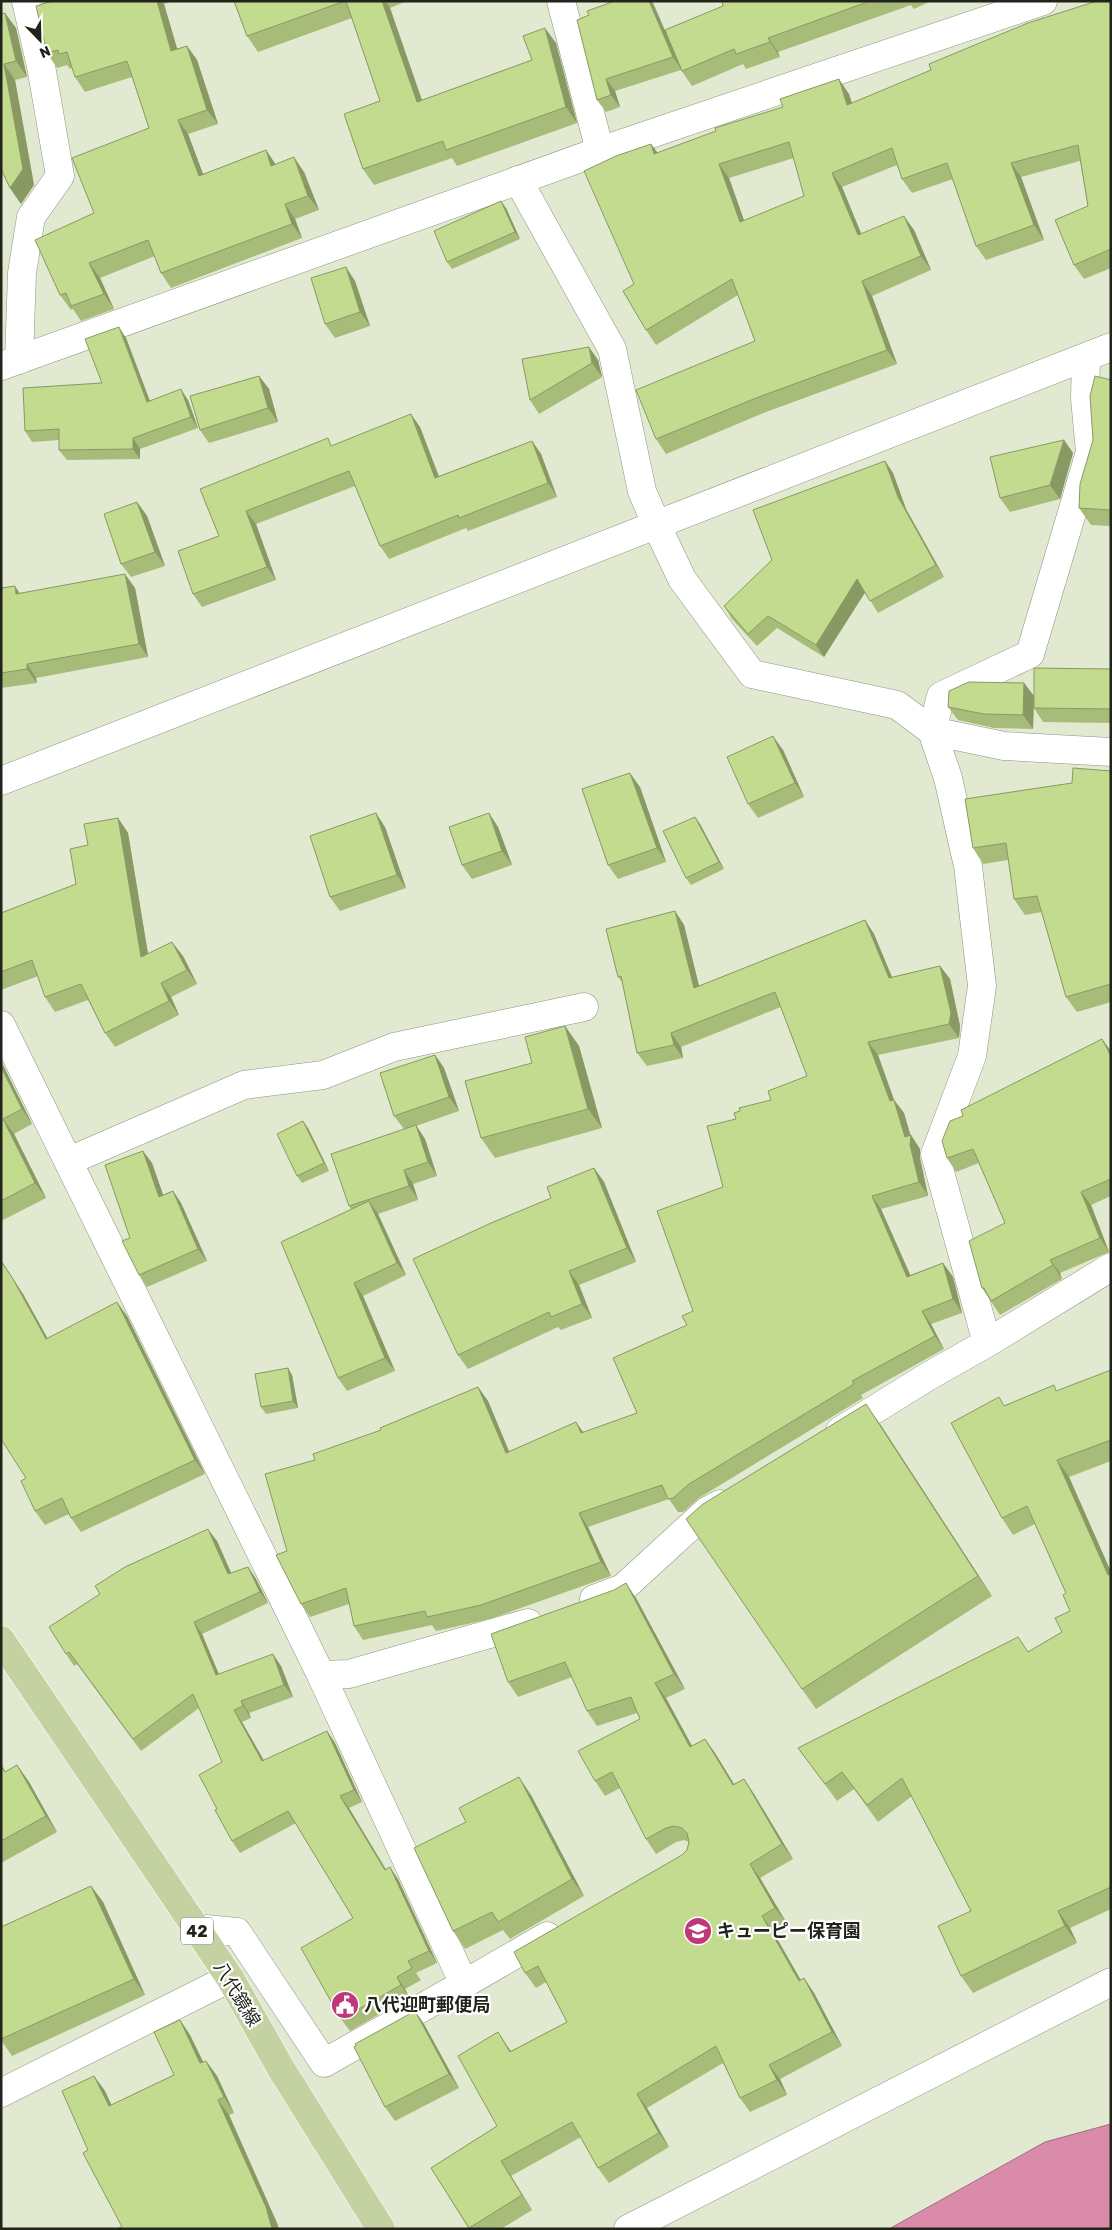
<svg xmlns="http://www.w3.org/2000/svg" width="1112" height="2230" viewBox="0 0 1112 2230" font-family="Rubik,'Noto Sans JP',sans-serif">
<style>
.water{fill:#da8baa;stroke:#a36c7f}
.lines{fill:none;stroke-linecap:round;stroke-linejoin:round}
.minor-casing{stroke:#8d947e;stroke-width:29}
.tertiary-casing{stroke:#8d947e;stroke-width:29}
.primary-casing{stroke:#fff;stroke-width:29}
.minor{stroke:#fff;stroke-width:28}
.tertiary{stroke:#fff;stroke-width:28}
.primary{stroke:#c4d2a1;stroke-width:28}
.wall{fill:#a8bc7a;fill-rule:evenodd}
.shaded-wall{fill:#889963}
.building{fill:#c3db8e;stroke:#889963;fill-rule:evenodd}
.labels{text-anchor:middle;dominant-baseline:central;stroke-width:4.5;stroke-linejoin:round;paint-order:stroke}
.shield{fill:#fff;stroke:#646660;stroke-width:1}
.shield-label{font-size:16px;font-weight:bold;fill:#22241c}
.poi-label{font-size:18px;font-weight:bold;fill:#22241c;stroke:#fff;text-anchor:start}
.street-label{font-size:18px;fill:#22241c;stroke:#fff}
</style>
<rect width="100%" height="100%" fill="#e1e9d1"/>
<path class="water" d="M1111 2124V2229H889L1045 2142Z"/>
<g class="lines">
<defs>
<path id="minor" d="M561 1 600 151
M518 180 612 349 642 491 657 526 682 579 752 674 897 705 932 731 948 778 968 866 982 986 972 1056 935 1154 987 1343 927 1377 840 1431
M1086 357 1085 399 1090 452 1030 654 941 696 932 731 1004 746 1111 752
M19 360 22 273 31 217 60 176 41 66 26 1
M1 1025 321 1675 464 1984 324 2063 237 1932 195 1928
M69 1161 244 1085 323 1075 394 1047 584 1007
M987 1343 1111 1267
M594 1599 623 1588 707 1511 720 1504
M321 1675 349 1674 528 1623
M464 1984 547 1936
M1 2093 230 1978"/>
<path id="tertiary" d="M1 366 600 151 1043 1
M1 781 1111 347
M628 2229 1111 1982"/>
<path id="primary" d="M1 1640 230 1978 280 2067 381 2229"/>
</defs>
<use href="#minor" class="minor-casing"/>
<use href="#tertiary" class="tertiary-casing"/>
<use href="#primary" class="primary-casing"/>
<use href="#minor" class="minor"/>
<use href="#tertiary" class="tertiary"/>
<use href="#primary" class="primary"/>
</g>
<path class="wall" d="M53 1H174L164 4 177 49 187 46 197 60 218 124 188 134 203 174 266 150 275 164 304 172 319 210 295 219 302 238 171 288 161 273 155 256 100 278 114 309 81 321 73 309 71 310 60 295 94 213 149 128 132 77 85 92 75 77 72 68 70 69 67 65 57 68 47 53Z
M234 1H407L390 8 422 100 532 60 556 43 577 123 457 166 452 158 374 185 363 169 380 101 352 18 258 52 247 36Z
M615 1H652L665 30 723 6 722 1H931L914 9 911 5 778 52 780 57 746 69 743 64 692 86 681 70 615 91 620 107 606 112 597 100 589 15Z
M1111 1V268L1084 279 1074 265 1088 206 1080 161 1021 177 1044 240 986 260 976 246 953 179 912 193 902 179 897 165 842 187 861 234 914 230 931 270 872 296 897 364 766 412 666 454 656 439 755 341 738 295 656 345 646 330 634 284 651 144 658 153 849 94 852 103ZM794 158 804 196 744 221 729 178Z
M1 14 16 28 27 77 15 80 34 185 21 204 10 188Z
M506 208 520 239 452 269 447 262Z
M355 281 370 326 335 338 325 324Z
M126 338 150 401 188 400 198 428 140 449V459L67 460 59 450V440L32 442 25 431 102 383Z
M522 359 598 360 602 377 539 414 530 400Z
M259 376 269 389 278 422 209 443 200 430Z
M1111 380V526L1091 525 1079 508Z
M420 427 439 476 532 441 541 454 557 497 468 531 466 528 389 559 380 546 355 486 256 524 276 580 202 607 193 594 219 536 200 489 333 445Z
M1064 440 1073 453 1060 499 1010 512 1000 498Z
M885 461 893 473 906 509 944 577 878 613 865 592 824 657 777 628 757 646 732 619 724 606Z
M137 502 147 516 165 566 131 577 121 564Z
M1 588 20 593 135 588 148 657 36 678 37 683 1 688Z
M1111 669V723L1043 722 1034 708Z
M1024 683 1034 696 1033 729 994 728 958 720 948 707Z
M783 750 804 797 758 818 748 804Z
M1111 771V1002L1077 1012 1066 997 1042 912 1025 915 1014 899 1008 860 983 864 973 848 1072 783Z
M640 787 666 862 618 879 608 865Z
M118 818 128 833 148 954 183 956 197 984 171 997 179 1015 115 1047 105 1033 88 1000 55 1012 45 997 38 976 1 990V913L76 884 88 845Z
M700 824 724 869 691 885 686 878Z
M385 827 406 888 340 911 330 897Z
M498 827 512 865 472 879 462 865Z
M675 911 684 925 699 986 865 920 874 934 892 977 940 966 950 979 960 1026 959 1038 878 1055 894 1100 904 1113 910 1135 920 1149V1158L928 1196 881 1209 910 1275 943 1263 953 1277 962 1313 931 1324 944 1349 861 1395 863 1398 699 1498 683 1512H678L669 1499 588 1527 611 1576 490 1619 436 1631 432 1625 363 1640 354 1626 349 1604 310 1617 301 1604 287 1551 315 1460 478 1387 488 1401 509 1451 584 1433 637 1413 687 1325 693 1311 723 1187 736 1119 771 1100 807 1076 781 1007 681 1047 683 1058 647 1066 637 1053 623 983 618 977Z
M565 1026 579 1046 602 1128 495 1158 481 1138 532 1063Z
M1111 1051V1196L1091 1205 1109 1252 1060 1273 1062 1279 1000 1315 982 1288 1005 1223 979 1163 956 1172 947 1158 963 1116Z
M435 1055 444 1068 459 1111 416 1126 425 1139 437 1176 413 1184 418 1200 378 1214 406 1275 363 1296 395 1371 347 1391 338 1378 351 1209 349 1206 404 1129 394 1116Z
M1 1061 32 1124 14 1134 46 1198 1 1221Z
M308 1128 329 1171 302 1183 297 1176Z
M143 1151 152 1163 163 1195 173 1191 181 1203 207 1261 147 1287 139 1275Z
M594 1168 604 1182 636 1262 579 1285 592 1318 561 1330 558 1327 468 1369 458 1355 551 1198Z
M23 1294 48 1339 127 1316 205 1474 81 1532 71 1518 69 1514 45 1525 35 1511 26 1478 2 1420Z
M1111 1370V1461L1069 1477 1111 1572V1909L1070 1928 1077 1943 973 1993 961 1976 971 1911 912 1796 878 1822 854 1789 837 1801 798 1748 1028 1652 1062 1632 1070 1611 1066 1593 1035 1524 1013 1535 1002 1518 1005 1405 1058 1391Z
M292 1375 298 1408 266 1414 261 1407Z
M880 1424 992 1596 816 1709 802 1689Z
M217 1541 231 1573 248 1567 256 1579 268 1603 202 1634 219 1674 281 1666 293 1697 249 1713 251 1718 242 1722 264 1761 327 1731 335 1743 362 1802 349 1808 386 1869 398 1879 437 1963 416 1973 421 1980 405 1989 409 1997 350 2031 341 2019 353 1918 296 1823 240 1853 232 1841 217 1809 222 1762 199 1708 141 1751 77 1664 74 1666 66 1654Z
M636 1598 685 1689 666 1698 692 1746 705 1739 715 1753 734 1784 744 1779 754 1794 793 1859 760 1878 786 1922 772 1930 801 1980 804 1978 814 1993 842 2046 780 2079 787 2095 750 2112 740 2098 723 2063 647 2108 669 2147 609 2183 598 2168 581 2137 511 2176 532 2210 501 2229H469L431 2168 497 2126 508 2047 511 2051 567 2022 546 1982 536 1988 525 1973 682 1855 687 1850 689 1842 684 1840 676 1842 656 1854 646 1839 620 1788 605 1796 595 1781 640 1719 637 1713 597 1726 587 1711 572 1677 518 1697 508 1682Z
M1 1764 6 1772 17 1765 29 1782 57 1832 1 1863Z
M531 1795 584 1896 510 1939 503 1930 465 1949 453 1931Z
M91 1886 103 1902 145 1995 12 2056 1 2040V1927Z
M415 2011 424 2024 459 2088 395 2121 385 2107Z
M180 2020 190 2035 203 2062 206 2061 217 2076 234 2113 229 2115 277 2223 122 2227 88 2150 94 2076 105 2091 111 2105 174 2075Z"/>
<path class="shaded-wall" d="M157 1H162L164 4 182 65 171 51Z
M382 1H386L390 8 428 118 417 102Z
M649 1H652L653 3 681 69 673 57Z
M5 13 16 28 27 77 16 61Z
M545 28 556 43 577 123 566 107Z
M768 38 778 52 780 57 770 42Z
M187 46 197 60 218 124 207 110Z
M4 64 15 80 34 185 21 204 10 188Z
M606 79 615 91 620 107 611 95Z
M839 79 849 94 857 119 847 105Z
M178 120 188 134 209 190 199 176Z
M651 144 661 158 654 154Z
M266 150 276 165 271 166Z
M294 157 304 172 319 210 308 196Z
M1011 163 1021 177 1044 240 1034 225Z
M719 164 729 178 750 237 740 222Z
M832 173 842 187 868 250 858 235Z
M501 201 506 208 520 239 515 232Z
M285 204 295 219 302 238 292 224Z
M904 216 914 230 931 270 921 256Z
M89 263 100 278 114 309 104 294Z
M346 267 355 281 370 326 360 312Z
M862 281 872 296 897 364 887 350Z
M119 327 126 338 154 412 147 402Z
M589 347 598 360 602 377 592 363Z
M259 376 269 389 278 422 268 408Z
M181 389 188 400 198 428 191 417Z
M411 414 420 427 444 491 435 478Z
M133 438 140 449V459L133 449Z
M1064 440 1073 453 1060 499 1050 485Z
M532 441 541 454 557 497 548 483Z
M885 461 893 473 906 509 944 577 936 565 898 497Z
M137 502 147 516 165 566 155 552Z
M246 511 256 524 276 580 267 567Z
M125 574 135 588 148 657 139 644Z
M857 579 866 591 824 657 816 645Z
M15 586 24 600 16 594Z
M27 664 36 678 37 683 27 669Z
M1024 683 1034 696 1033 729 1023 715Z
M773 736 783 750 804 797 795 783Z
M630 773 640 787 666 862 657 848Z
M376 813 385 827 406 888 397 875Z
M489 813 498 827 512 865 502 851Z
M695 817 700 824 724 869 719 862Z
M118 818 128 833 151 972 141 957Z
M675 911 684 925 703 1002 694 988Z
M865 920 874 934 898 992 889 978Z
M172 942 183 956 197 984 187 970Z
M940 966 950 979 960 1026 959 1038 949 1024Z
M161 983 171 997 179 1015 169 1001Z
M565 1026 579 1046 602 1128 588 1109Z
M671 1033 681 1047 683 1058 674 1045Z
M1102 1039 1111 1051V1056Z
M868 1042 878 1055 898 1111 894 1100 904 1113 911 1137V1135L920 1149V1158L928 1196 919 1182 905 1137 890 1101Z
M435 1055 444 1068 459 1111 449 1097Z
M1 1061 32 1124 22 1109 1 1067Z
M3 1119 14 1134 46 1198 35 1183Z
M303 1121 308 1128 329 1171 324 1163Z
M416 1125 425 1139 437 1176 428 1162Z
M143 1151 152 1163 168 1209 159 1197Z
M594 1168 604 1182 636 1262 627 1248Z
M404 1170 413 1184 418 1200 409 1186Z
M173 1191 181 1203 207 1261 198 1249Z
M1081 1192 1091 1205 1109 1252 1100 1238Z
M872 1196 881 1209 917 1290 907 1277Z
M369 1201 378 1214 406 1275 397 1263Z
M1 1260 23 1294 56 1354 46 1339 1 1261Z
M1050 1260 1060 1273 1062 1279 1053 1265Z
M943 1263 953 1277 962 1313 953 1299Z
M569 1271 579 1285 592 1318 582 1304Z
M354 1283 363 1296 395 1371 385 1358Z
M117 1302 127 1316 205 1474 195 1460Z
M922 1311 931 1324 944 1349 935 1336Z
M288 1368 292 1375 298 1408 293 1401Z
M478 1387 488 1401 515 1466 506 1453Z
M866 1404 880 1424 992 1596 978 1576Z
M576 1422 586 1436 581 1433Z
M1057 1460 1069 1477 1111 1572V1579L1108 1575Z
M579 1513 588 1527 611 1576 601 1562Z
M208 1529 217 1541 237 1586 228 1574Z
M248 1567 256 1579 268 1603 260 1592Z
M626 1583 636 1598 685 1689 674 1674Z
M194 1622 202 1634 224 1687 216 1675Z
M273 1654 281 1666 293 1697 284 1685Z
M655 1683 666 1698 700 1761 690 1747Z
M241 1701 249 1713 251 1718 243 1706Z
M234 1710 242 1722 271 1773 262 1761Z
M327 1731 335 1743 362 1802 354 1790Z
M705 1739 715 1753 743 1799 733 1785Z
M17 1765 29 1782 57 1832 46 1816Z
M519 1777 531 1795 584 1896 572 1879Z
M744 1779 754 1794 793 1859 782 1844Z
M340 1796 349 1808 393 1882 385 1870Z
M750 1864 760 1878 786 1922 775 1908Z
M390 1867 398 1879 437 1963 429 1951Z
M91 1886 103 1902 145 1995 134 1979Z
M1058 1911 1070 1928 1077 1943 1065 1926Z
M762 1916 772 1930 809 1995 799 1981Z
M397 1977 405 1989 409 1997 401 1985Z
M804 1978 814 1993 842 2046 832 2032Z
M415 2011 424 2024 459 2088 449 2074Z
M180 2020 190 2035 211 2078 200 2063Z
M498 2032 508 2047 520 2066 510 2052Z
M206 2061 217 2076 234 2113 224 2097Z
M769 2065 780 2079 787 2095 777 2080Z
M94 2076 105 2091 119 2121 109 2106Z
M637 2094 647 2108 669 2147 659 2133Z
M218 2100 229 2115 277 2223 279 2229H272Z
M501 2161 511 2176 532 2210 522 2195Z"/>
<path class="building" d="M53 1H157L171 51 187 46 207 110 178 120 199 176 266 150 271 166 294 157 308 196 285 204 292 224 161 273 148 240 89 263 104 294 71 306 66 293 60 295 35 240 94 213 72 158 149 128 127 61 75 77 67 52 59 54 58 50 47 53 36 6Z
M234 1H345L247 36Z
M346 1H382L417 102 532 60 523 36 545 28 566 107 446 150 443 141 363 169 344 114 380 101Z
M615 1H649L673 57 606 79 611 95 597 100 577 20 589 15 587 11Z
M722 1H870L768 38 770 42 736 54 734 49 682 71 665 30 723 6Z
M1097 1H1111V249L1074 265 1055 220 1088 206 1078 145 1011 163 1034 225 976 246 947 163 902 179 892 148 832 173 858 235 904 216 921 256 862 281 887 350 756 398 656 439 636 390 755 341 732 279 646 330 623 291 634 284 584 171 616 156 651 144 654 154 716 131 715 128 783 107 780 99 839 79 847 105 931 70 929 64 1028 23ZM789 142 804 196 740 222 719 164Z
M5 13 16 61 4 64 23 169 10 188 1 169V14Z
M501 201 515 232 447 262 434 231Z
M346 267 360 312 325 324 311 278Z
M119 327 147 402 181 389 191 417 133 438V449L59 450V429L25 431 23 388 102 383 85 339Z
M589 347 592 363 530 400 522 359Z
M259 376 268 408 200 430 190 396Z
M1095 376 1111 380V510L1079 508 1080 484 1093 440 1090 396Z
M411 414 435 478 532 441 548 483 459 518 458 515 380 546 349 471 246 511 267 567 193 594 178 551 219 536 200 489 328 438 331 446Z
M1064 440 1050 485 1000 498 990 457Z
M885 461 898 497 936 565 870 601 857 579 816 645 768 616 748 634 724 606 772 560 753 510Z
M137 502 155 552 121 564 104 514Z
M125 574 139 644 27 664V669L1 673V588L15 586 16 594Z
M1034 668 1111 669V709L1034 708Z
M969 682 1024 683 1023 715 984 714 948 707 949 691Z
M773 736 795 783 748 804 727 757Z
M1073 768 1111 771V984L1066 997 1037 896 1014 899 1006 843 973 848 965 799 1072 783Z
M630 773 657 848 608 865 582 789Z
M376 813 397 875 330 897 310 836Z
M489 813 502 851 462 865 449 827Z
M695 817 719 862 686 878 663 831Z
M118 818 141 957 172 942 187 970 161 983 169 1001 105 1033 81 984 45 997 32 960 1 972V913L76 884 70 849 88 845 84 824Z
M675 911 694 988 865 920 889 978 940 966 951 1013 949 1024 868 1042 890 1101 894 1100 905 1137 911 1135 910 1145 919 1182 872 1196 907 1277 943 1263 953 1299 922 1311 935 1336 852 1381 854 1384 689 1484 673 1498 668 1499 662 1485 579 1513 601 1562 481 1605 427 1617 425 1611 354 1626 346 1588 301 1604 276 1555 287 1551 265 1474 315 1460 313 1454 381 1430 380 1428 478 1387 506 1453 576 1422 581 1433 637 1413 613 1358 687 1325 682 1316 693 1311 657 1211 723 1187 707 1126 736 1119 734 1113 740 1111 739 1108 771 1100 768 1091 807 1076 775 992 671 1033 674 1045 637 1053 621 976 618 977 606 929Z
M565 1026 588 1109 481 1138 465 1081 532 1063 525 1037Z
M1102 1039 1111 1056V1179L1081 1192 1100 1238 1050 1260 1053 1265 991 1301 984 1288H982L969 1241 1005 1223 973 1149 947 1158 942 1141 950 1121 963 1116 961 1110Z
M435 1055 449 1097 394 1116 380 1073Z
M1 1067 22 1109 3 1119 35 1183 1 1201Z
M303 1121 324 1163 297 1176 277 1134Z
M416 1125 428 1162 404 1170 409 1186 349 1206 331 1154Z
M143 1151 159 1197 173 1191 198 1249 139 1275 122 1241 130 1238 105 1165Z
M594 1168 627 1248 569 1271 582 1304 551 1317 549 1312 458 1355 413 1259 491 1223 551 1198 547 1187Z
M369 1201 397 1263 354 1283 385 1358 338 1378 281 1242Z
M1 1261 13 1279 46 1339 117 1302 195 1460 71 1518 62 1498 35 1511 21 1481 26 1478 1 1439V1421L2 1420 1 1418Z
M288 1368 293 1401 261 1407 255 1374Z
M1111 1370V1440L1057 1460 1108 1575 1111 1574V1887L1058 1911 1065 1926 961 1976 938 1926 971 1911 902 1778 867 1805 842 1772 825 1784 798 1748 1018 1637 1028 1652 1062 1632 1055 1618 1070 1611 1063 1595 1066 1593 1027 1506 1002 1518 951 1423 999 1397 1004 1406 1054 1385 1056 1391Z
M866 1404 978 1576 802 1689 686 1519 703 1504Z
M208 1529 228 1574 248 1567 260 1592 194 1622 216 1675 273 1654 284 1685 241 1701 243 1706 234 1710 262 1761 327 1731 354 1790 340 1796 385 1870 390 1867 429 1951 408 1961 412 1968 397 1977 401 1985 341 2019 301 1948 353 1918 288 1811 232 1841 215 1810 217 1809 199 1775 222 1762 193 1694 133 1739 69 1652 66 1654 49 1627 100 1594 95 1586 125 1567Z
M626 1583 674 1674 655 1683 690 1747 705 1739 733 1785 744 1779 782 1844 750 1864 775 1908 762 1916 799 1981 804 1978 832 2032 769 2065 777 2080 740 2098 716 2046 637 2094 659 2133 598 2168 572 2122 501 2161 522 2195 469 2228 431 2168 497 2126 458 2056 498 2032 510 2052 567 2022 538 1966 525 1973 514 1952 682 1855 687 1850 689 1842 687 1833 682 1828 674 1826 666 1828 646 1839 612 1772 595 1781 578 1751 640 1719 631 1697 587 1711 565 1662 508 1682 491 1634 614 1590Z
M17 1765 46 1816 1 1841V1766L5 1772Z
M519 1777 572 1879 498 1922 492 1912 453 1931 414 1848 466 1822 459 1808Z
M91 1886 134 1979 1 2039V1927Z
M415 2011 449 2074 385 2107 354 2047 356 2046 355 2044Z
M180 2020 200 2063 206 2061 224 2097 218 2100 266 2207 272 2229H116L122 2227 83 2153 88 2150 62 2091 94 2076 109 2106 174 2075 154 2032Z"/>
<defs>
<symbol id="school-disc" viewBox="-11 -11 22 22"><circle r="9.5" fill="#bf397a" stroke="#fff"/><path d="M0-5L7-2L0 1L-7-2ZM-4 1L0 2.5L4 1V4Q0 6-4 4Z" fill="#fff"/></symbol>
<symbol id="civic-disc" viewBox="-11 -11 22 22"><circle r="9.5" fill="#bf397a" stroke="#fff"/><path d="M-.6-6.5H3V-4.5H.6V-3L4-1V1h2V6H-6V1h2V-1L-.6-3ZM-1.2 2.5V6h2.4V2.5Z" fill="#fff"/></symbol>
</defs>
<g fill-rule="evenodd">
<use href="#school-disc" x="682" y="1915" width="32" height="32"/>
<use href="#civic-disc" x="329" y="1989" width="32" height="32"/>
</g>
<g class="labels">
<rect class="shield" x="181" y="1917.5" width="32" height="27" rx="4"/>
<g class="shield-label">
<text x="197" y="1931">42</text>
</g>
<g class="poi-label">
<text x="717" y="1931">キューピー保育園</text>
<text x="364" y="2005">八代迎町郵便局</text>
</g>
<g class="street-label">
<text transform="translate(237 1994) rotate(59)">八代鏡線</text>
</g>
</g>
<rect width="1112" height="2230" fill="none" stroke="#22241c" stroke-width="5"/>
<g transform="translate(40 40) rotate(157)" stroke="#ffffff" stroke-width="4" paint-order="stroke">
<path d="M0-4L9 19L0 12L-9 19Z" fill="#22241c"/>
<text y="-8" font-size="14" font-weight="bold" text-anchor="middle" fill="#22241c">N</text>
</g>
</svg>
